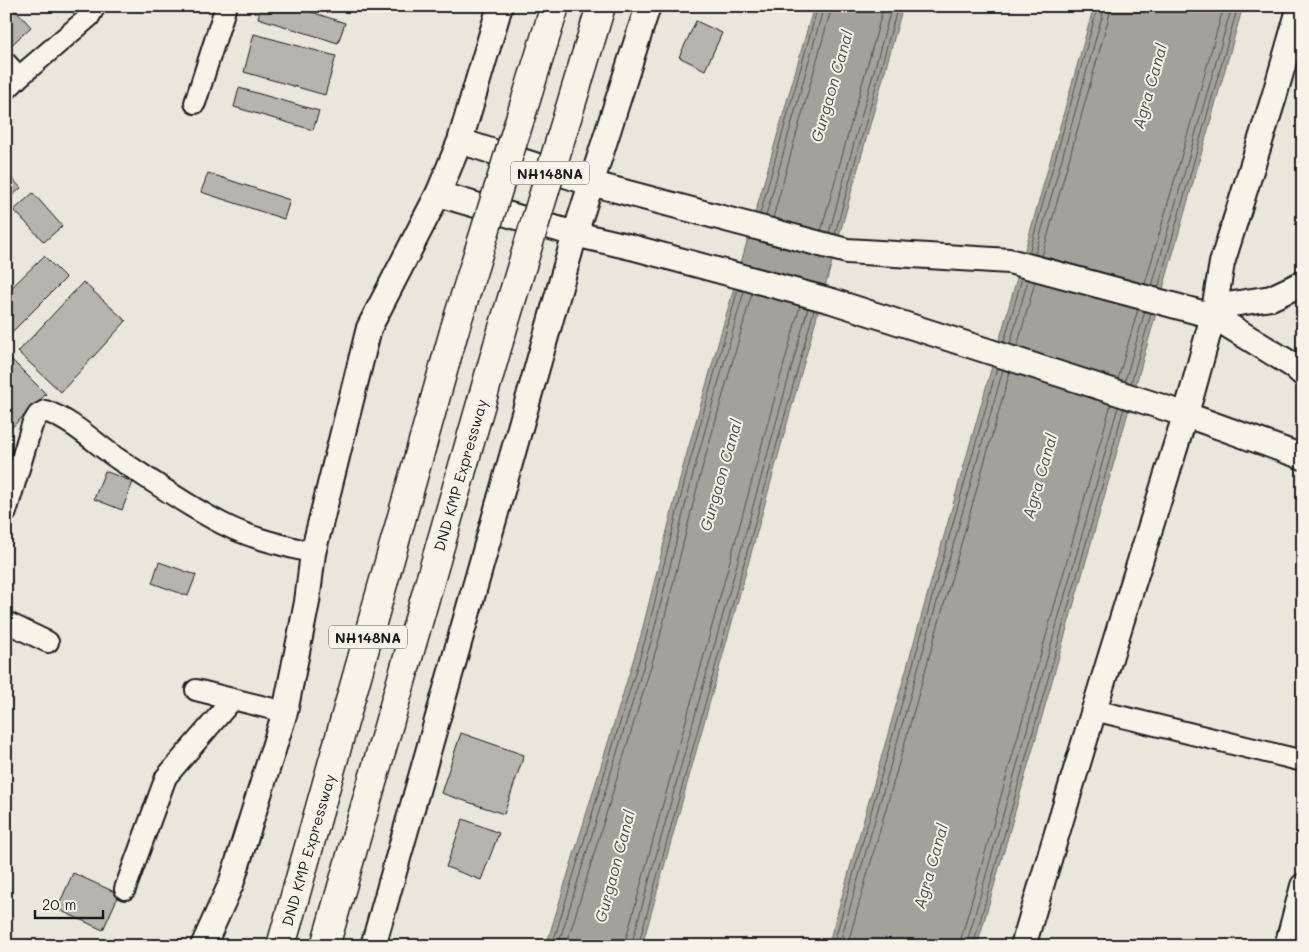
<svg xmlns="http://www.w3.org/2000/svg" width="1309" height="952" viewBox="0 0 1309 952" font-family="Mali,sans-serif">
<style>
.water{fill:#a3a19a;stroke:#6d6c68}
.lines{fill:none;stroke-linecap:round;stroke-linejoin:round}
.shore{stroke:#52514e;stroke-width:1}
.building{fill:#b6b4ac;stroke:#1c1c1c}
.minor-casing{stroke:#1c1c1c;stroke-width:24}
.tertiary-casing{stroke:#1c1c1c;stroke-width:28}
.trunk-casing{stroke:#1c1c1c;stroke-width:31}
.minor{stroke:#f7f3e8;stroke-width:20}
.tertiary{stroke:#f7f3e8;stroke-width:24}
.trunk{stroke:#f7f3e8;stroke-width:28}
.trunk-bridge-casing{stroke:#1c1c1c;stroke-width:31;stroke-linecap:butt}
.trunk-bridge{stroke:#f7f3e8;stroke-width:28}
.labels{text-anchor:middle;dominant-baseline:central;stroke-width:4;stroke-linejoin:round;paint-order:stroke}
.shield{fill:#f7f3e8;stroke:#5e5c59;stroke-width:1}
.shield-label{font-size:14px;font-weight:bold;fill:#1c1c1c}
.street-label{font-size:15px;fill:#1c1c1c;stroke:#f7f3e8}
.water-label{font-size:16px;font-style:italic;fill:#52514e;stroke:#f7f3e8}
</style>
<rect width="100%" height="100%" fill="#eae6dc"/>
<filter id="ink" filterUnits="userSpaceOnUse"><feTurbulence type="fractalNoise" baseFrequency=".02" numOctaves="2"/><feDisplacementMap in="SourceGraphic" scale="10" xChannelSelector="R" yChannelSelector="G"/><feConvolveMatrix kernelMatrix="1 2 1 2 8 2 1 2 1" color-interpolation-filters="sRGB"/></filter>
<g filter="url(#ink)">
<path class="water" d="M814 6H903L642 946H546L641 635 683 467Z
M1094 6H1243L977 946H828Z"/>
<g class="lines">
<path class="shore" d="M760 214 818 6
M766 216 824 6
M773 218 832 6
M821 231 884 6
M829 233 892 6
M835 234 898 6
M1029 253 1098 6
M1035 254 1105 6
M1042 256 1112 6
M1145 284 1224 6
M1152 286 1232 6
M1158 288 1238 6
M1004 342 1022 278
M1010 344 1028 280
M1017 347 1035 282
M1118 379 1138 309
M1125 381 1145 311
M1131 383 1151 313
M552 946 646 637 688 468 738 289
M558 946 652 638 694 470 744 291
M566 946 659 640 701 472 752 293
M624 946 800 306
M631 946 808 308
M638 946 814 310
M833 946 997 368
M839 946 1003 370
M847 946 1010 372
M959 946 1111 404
M966 946 1118 407
M973 946 1124 408"/>
</g>
<path class="building" d="M6 6H12L31 27 6 50Z
M261 6H293L345 23 338 43 258 18Z
M696 21 722 33 705 70 679 57Z
M254 34 336 56 325 95 244 72Z
M239 88 319 111 313 130 234 107Z
M6 172 21 188 6 201Z
M208 173 290 200 284 219 201 192Z
M33 193 62 226 44 242 14 210Z
M44 256 66 278 10 334 6 330V293Z
M83 282 126 321 61 392 18 352Z
M6 354 46 394 6 433Z
M105 471 133 482 122 510 94 499Z
M159 562 196 575 188 596 152 583Z
M461 733 524 755 504 814 441 793Z
M463 819 499 833 481 880 446 867Z
M73 873 119 894 103 930 57 909Z"/>
<g class="lines">
<defs>
<path id="minor" d="M6 63 19 77
M6 90 19 77 89 17 94 8 92 6
M195 103 226 6
M6 512 32 425 38 415 45 411C72 420 95 443 118 459 153 481 188 507 225 525 253 539 283 545 313 553
M6 622 48 642
M196 690 285 712
M1094 710 1303 761
M125 889 166 777 233 699"/>
<path id="tertiary" d="M460 141 590 183 847 251 1009 261 1213 316 1294 366 1303 374
M438 194 575 234 631 247 832 301 1184 414 1303 457
M1214 307 1271 298 1303 283
M203 946 231 884 285 712 307 602 313 553 369 328 438 194 460 141 500 6
M373 946 575 234 648 6
M1023 946 1094 710 1192 393 1213 316 1222 263 1274 97 1300 6
M1287 946 1303 886"/>
<path id="trunk" d="M281 946 455 328
M325 946 499 341"/>
</defs>
<use href="#minor" class="minor-casing"/>
<use href="#tertiary" class="tertiary-casing"/>
<use href="#trunk" class="trunk-casing"/>
<use href="#minor" class="minor"/>
<use href="#tertiary" class="tertiary"/>
<use href="#trunk" class="trunk"/>
<defs>
<path id="trunk-bridge" d="M455 328 555 6
M499 341 601 6"/>
</defs>
<use href="#trunk-bridge" class="trunk-bridge-casing"/>
<use href="#trunk-bridge" class="trunk-bridge"/>
</g>
</g>
<g class="labels">
<g class="shield">
<rect x="511" y="161.5" width="78" height="23" rx="4"/>
<rect x="329" y="625.5" width="78" height="23" rx="4"/>
</g>
<g class="shield-label">
<text x="550" y="173">NH148NA</text>
<text x="368" y="637">NH148NA</text>
</g>
<g class="street-label">
<text transform="translate(460 475) rotate(-74)">DND KMP Expressway</text>
<text transform="translate(308 850) rotate(-74)">DND KMP Expressway</text>
</g>
<g class="water-label">
<text transform="translate(831 86) rotate(-74)">Gurgaon Canal</text>
<text transform="translate(1149 86) rotate(-74)">Agra Canal</text>
<text transform="translate(720 475) rotate(-74)">Gurgaon Canal</text>
<text transform="translate(1039 476) rotate(-74)">Agra Canal</text>
<text transform="translate(614 866) rotate(-75)">Gurgaon Canal</text>
<text transform="translate(930 866) rotate(-74)">Agra Canal</text>
</g>
</g>
<rect width="1309" height="952" fill="none" stroke="#f7f3e8" stroke-width="25"/>
<rect x="12" y="12" width="1284" height="927" fill="none" stroke="#1c1c1c" stroke-width="2" filter="url(#ink)"/>
<path d="M35 910v8h68v-8" fill="none" stroke="#1c1c1c" stroke-width="2.5"/>
<text x="42" y="910" font-size="15" fill="#1c1c1c" stroke="#f7f3e8" stroke-width="4" paint-order="stroke">20 m</text>
</svg>
